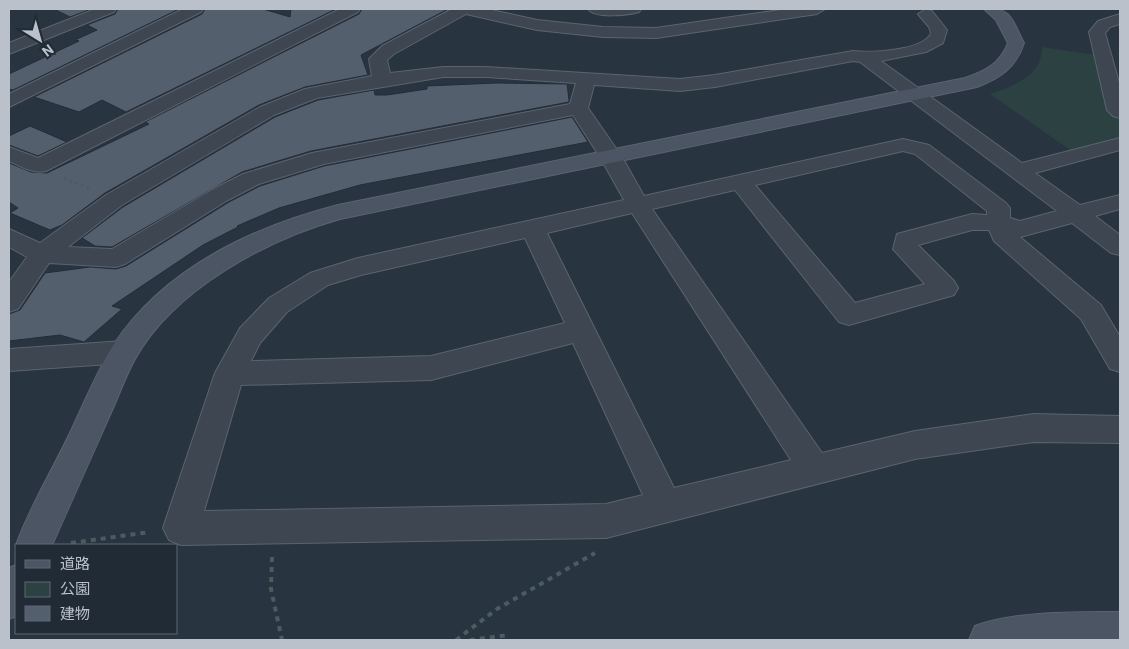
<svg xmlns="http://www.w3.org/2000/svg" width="1129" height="649" viewBox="0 0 1129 649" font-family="Roboto,'Noto Sans JP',sans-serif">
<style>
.green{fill:#2b4142}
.building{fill:#545f6e;stroke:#232d38}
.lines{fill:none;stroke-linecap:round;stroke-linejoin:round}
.street-casing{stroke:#5b646e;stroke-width:2}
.secondary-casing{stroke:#5b646e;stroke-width:2}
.path-far1{stroke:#495d5f;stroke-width:2.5;stroke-dasharray:3 3;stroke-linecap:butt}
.path{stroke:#495d5f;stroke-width:4;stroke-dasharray:5 5;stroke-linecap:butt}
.street{fill:#3d4651;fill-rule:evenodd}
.secondary{fill:#4b5564;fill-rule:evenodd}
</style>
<rect width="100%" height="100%" fill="#293441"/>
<path class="green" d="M1042 47 1095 55 1111 112 1120 117V140L1073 152 990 94C1014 86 1042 76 1042 47Z"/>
<path class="building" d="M54 9H91L70 17Z
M118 9H179L13 90 9 89V74L79 41 75 40 97 30 87 25 115 14Z
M205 9H263L290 17 291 9H336L126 112 102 100 79 112 34 97 202 14Z
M362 9H448L361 55 368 75 305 87 259 105 105 193 62 225 50 230 10 213 18 208 9 202V163L31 172 47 173 149 124 145 122 359 14Z
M496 83 567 84 569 100V102L311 151 242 172 112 247 95 246 82 238 123 207 275 117 318 100 374 90 375 95H387L427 89V86Z
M572 117 588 142 360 185 279 208 237 226 238 227 203 245 112 306 122 309 84 342 60 335 9 341V314L20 310 45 273 90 267 116 269 126 266 229 202 260 186 324 166Z
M30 126 67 142 38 156 9 145V136Z"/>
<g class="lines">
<defs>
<path id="street" d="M95 9H116L114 12 9 54V43Z
M183 9H203L201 12 9 107V94Z
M340 9H360L358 12 46 171C32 174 21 166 9 161V147L38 158Z
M452 9H487L537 20 603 27 656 28 787 9H825L817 14 656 38 603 37 537 30 466 14 394 54 387 60 390 73 443 67H486L680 79 715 75 853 51C869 53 924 51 931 33L929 27 918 14 926 9 932 11 947 30 943 43 926 52 881 61 1022 163 1120 138V150L1035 173 1080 205 1120 195V209L1095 216 1120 235V255L1111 253 1072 223 1020 237 1101 305 1120 337V372L1110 369 1081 319 994 241 989 230H972L918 245 954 281 958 288 954 295 849 325 839 322 735 190 652 209 822 453 915 431 1034 414 1120 416V443L1034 442 915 459 606 538 181 545 169 540 163 528 215 373 240 328 269 298 310 273 358 258 624 200 600 157 573 115 324 164 259 184 228 200 125 264 116 267 49 263 18 309 9 312V282L27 257 9 247V229L40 243 106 195 260 107 305 89 372 76 369 59 382 46ZM853 61 860 62 1057 211 1020 221 1010 218V208L1006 203 929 145 903 139 644 196 622 157 588 108 594 85 680 91 715 87ZM443 77H486L576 83 570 104 312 153 243 174 212 190 112 249 68 247 122 205 274 115 317 98ZM903 151 915 154 987 211V215L972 214 897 234 893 249 925 284 855 303 755 185ZM632 213 791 460 674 488 547 233ZM525 238 565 323 431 356 251 361 260 343 287 312 328 285 361 275ZM573 343 643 495 606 504 204 511 241 385 431 380Z
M588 9H641L639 12C628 15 595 19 588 9Z
M1120 14V24L1110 27 1105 33 1120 86V118L1113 116 1107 110 1089 32 1098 21Z
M124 341 134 344 138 352 134 360 124 363 9 371V349Z"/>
<path id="secondary" d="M984 9C1013 7 1012 21 1024 43 1016 68 1000 78 977 87L340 219C266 240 174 289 135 359 125 377 118 398 109 417 90 460 71 503 52 545H16C29 509 50 474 67 439 81 411 97 370 114 344 165 268 253 227 338 205L965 78C985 71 1000 64 1008 43L996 20Z
M16 565V616L9 619V568Z
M1120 612V640H969L975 626C1013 611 1079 612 1120 612Z"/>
</defs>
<use href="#street" class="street-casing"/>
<use href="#secondary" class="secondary-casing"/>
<path class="path-far1" d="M64 178 91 189"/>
<path class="path" d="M71 543 150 532
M272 557 271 589 282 640
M456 640 497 609 595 553
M470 640 509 635"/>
<use href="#street" class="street"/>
<use href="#secondary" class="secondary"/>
</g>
<rect width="1129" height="649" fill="none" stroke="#bac1cb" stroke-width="20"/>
<rect x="15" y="544" width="162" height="90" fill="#212b36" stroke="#5e6772"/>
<rect x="25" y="560" width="25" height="8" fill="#4b5564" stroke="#5e6772"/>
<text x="60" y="569" font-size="15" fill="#bac1cb">道路</text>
<rect x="25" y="582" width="25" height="15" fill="#2b4142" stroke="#5e6772"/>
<text x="60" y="594" font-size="15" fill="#bac1cb">公園</text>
<rect x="25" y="606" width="25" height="15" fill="#545f6e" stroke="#5e6772"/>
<text x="60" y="619" font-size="15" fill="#bac1cb">建物</text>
<g transform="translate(40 40) rotate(143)" stroke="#212b36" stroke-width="4" paint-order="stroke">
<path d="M0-4L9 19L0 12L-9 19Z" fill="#bac1cb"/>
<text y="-8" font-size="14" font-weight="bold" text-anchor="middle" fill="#bac1cb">N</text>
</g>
</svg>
